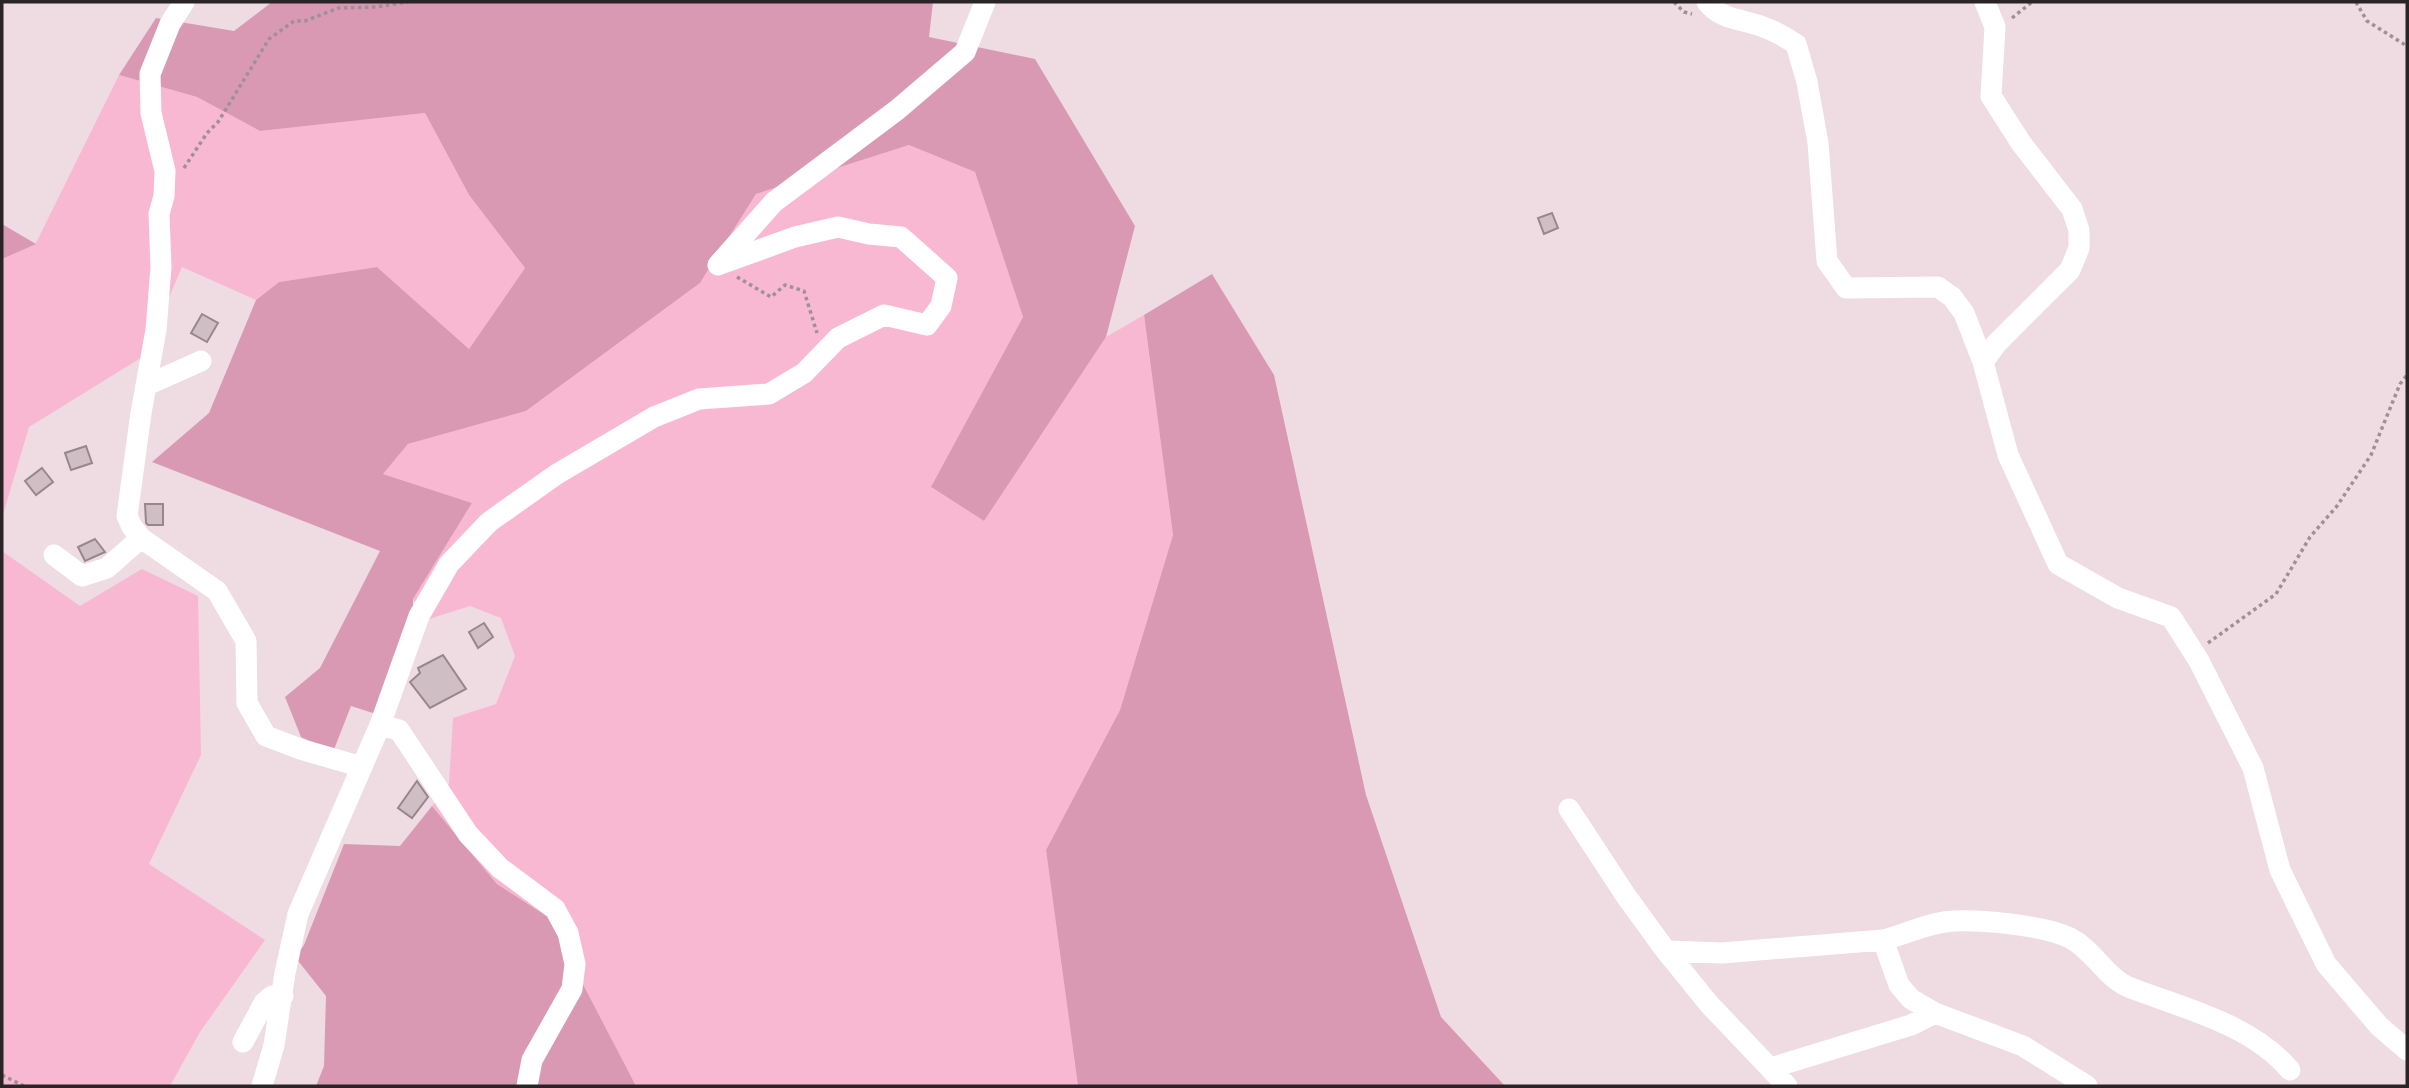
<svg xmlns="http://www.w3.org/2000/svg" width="2409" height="1088" viewBox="0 0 2409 1088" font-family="'Noto Sans',sans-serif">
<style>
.green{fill:#f9b8d1}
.forest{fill:#d999b2}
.building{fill:#cfbec4;stroke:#97878c;stroke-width:2}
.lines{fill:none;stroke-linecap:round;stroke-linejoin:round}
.path{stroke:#9e9195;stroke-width:3.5;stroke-dasharray:3.5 3.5;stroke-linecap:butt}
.minor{stroke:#fff;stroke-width:21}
</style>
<rect width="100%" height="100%" fill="#eedce2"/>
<path class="green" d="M119 75 197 97 260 131 425 113 469 195 525 268 469 349 377 267 279 282 256 300 182 267 144 356 29 427 2 518V259L36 243Z
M909 145 975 172 1023 317 932 488 984 521 1106 337 1144 315 1173 535 1120 710 1046 850 1078 1086H636L548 917 497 884 432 806 449 784 453 718 496 704 515 656 501 618 470 606 426 620 413 599 472 503 383 474 408 444 526 411 700 283 756 194Z
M2 551 80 606 142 569 198 596 201 755 149 864 265 940 200 1032 170 1086H2Z"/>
<path class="forest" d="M272 2H933L929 37 1035 59 1135 226 1106 337 984 521 931 487 1023 317 975 172 909 145 756 194 700 283 526 411 408 444 383 474 472 503 413 599V613L376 714 351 706 333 752 301 737 285 697 320 668 380 551 152 462 209 413 256 300 279 282 377 267 469 349 525 268 469 195 425 113 260 131 197 97 119 75 156 18 234 31Z
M2 224 36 244 2 259Z
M1212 274 1274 375 1366 795 1441 1017 1505 1086H1078L1046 850 1120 710 1173 535 1144 315Z
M432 806 497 884 548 917 636 1086H316L324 1066 326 996 295 957 304 945 344 844 400 846Z"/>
<path class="building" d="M1552 213 1558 228 1544 234 1538 218Z
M202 314 218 323 207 342 191 333Z
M86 446 92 463 71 470 65 453Z
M42 468 53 482 36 495 25 481Z
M145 504H163V525H148L146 523Z
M95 539 105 552 85 561 78 547Z
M484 623 493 637 478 648 469 632Z
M443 655 466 689 430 708 410 682 420 673 418 668Z
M417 781 428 797 412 818 398 808Z"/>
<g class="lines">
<path class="path" d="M1674 2 1684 12 1692 14
M2356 2 2367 21 2407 46
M2012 18 2032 2
M184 168 207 133 218 122 269 39 294 21H305L339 8 376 7 408 2
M737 277 771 297 785 285 804 291 817 333
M2208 643 2276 594 2310 537 2337 506 2371 455 2400 384 2407 375
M2 1075 24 1086"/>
<path class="minor" d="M184 2 170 24 150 74 151 113 165 171 164 196 159 214 161 267 156 330 141 413 127 516 132 527 141 538 217 591 246 641 247 703 266 736 300 749 362 767
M1707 2C1721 21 1746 19 1766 28 1777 32 1786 38 1796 44L1807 82 1818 143 1827 261 1846 288 1938 287 1952 297 1964 313 1983 362 2008 455 2058 564 2118 598 2171 617 2199 661 2253 768 2280 870 2326 964 2379 1026 2407 1050
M1983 362 1996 344 2070 270 2079 248V230L2072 209 2021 143 1991 96 1995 27 1985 2
M147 385 201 361
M54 555 82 576 107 568 141 538
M380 725 399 730 468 834 500 868 555 909 568 933 575 964 572 989 532 1060 527 1086
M1569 809 1626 896 1666 951 1722 953 1883 940 1899 985 1911 999 1935 1013 2023 1046 2087 1086
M1883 940C1903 935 1924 925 1944 922 1973 918 2044 925 2070 938 2094 950 2106 979 2131 988 2185 1009 2251 1024 2290 1070
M1666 951 1709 1004 1787 1086
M243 1042 264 1003 272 996H283
M1771 1068 1911 1025 1935 1013
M262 1086 274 1045 285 973 298 914 380 725 419 616 449 564 489 522 557 474 654 417 699 399 769 394 804 373 838 338 884 315 927 325 941 306 947 278 901 237 869 234 838 227 795 237 718 265 774 202 897 110 965 52 985 2"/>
</g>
<rect width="2409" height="1088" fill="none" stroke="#2a2426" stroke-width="7"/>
</svg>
